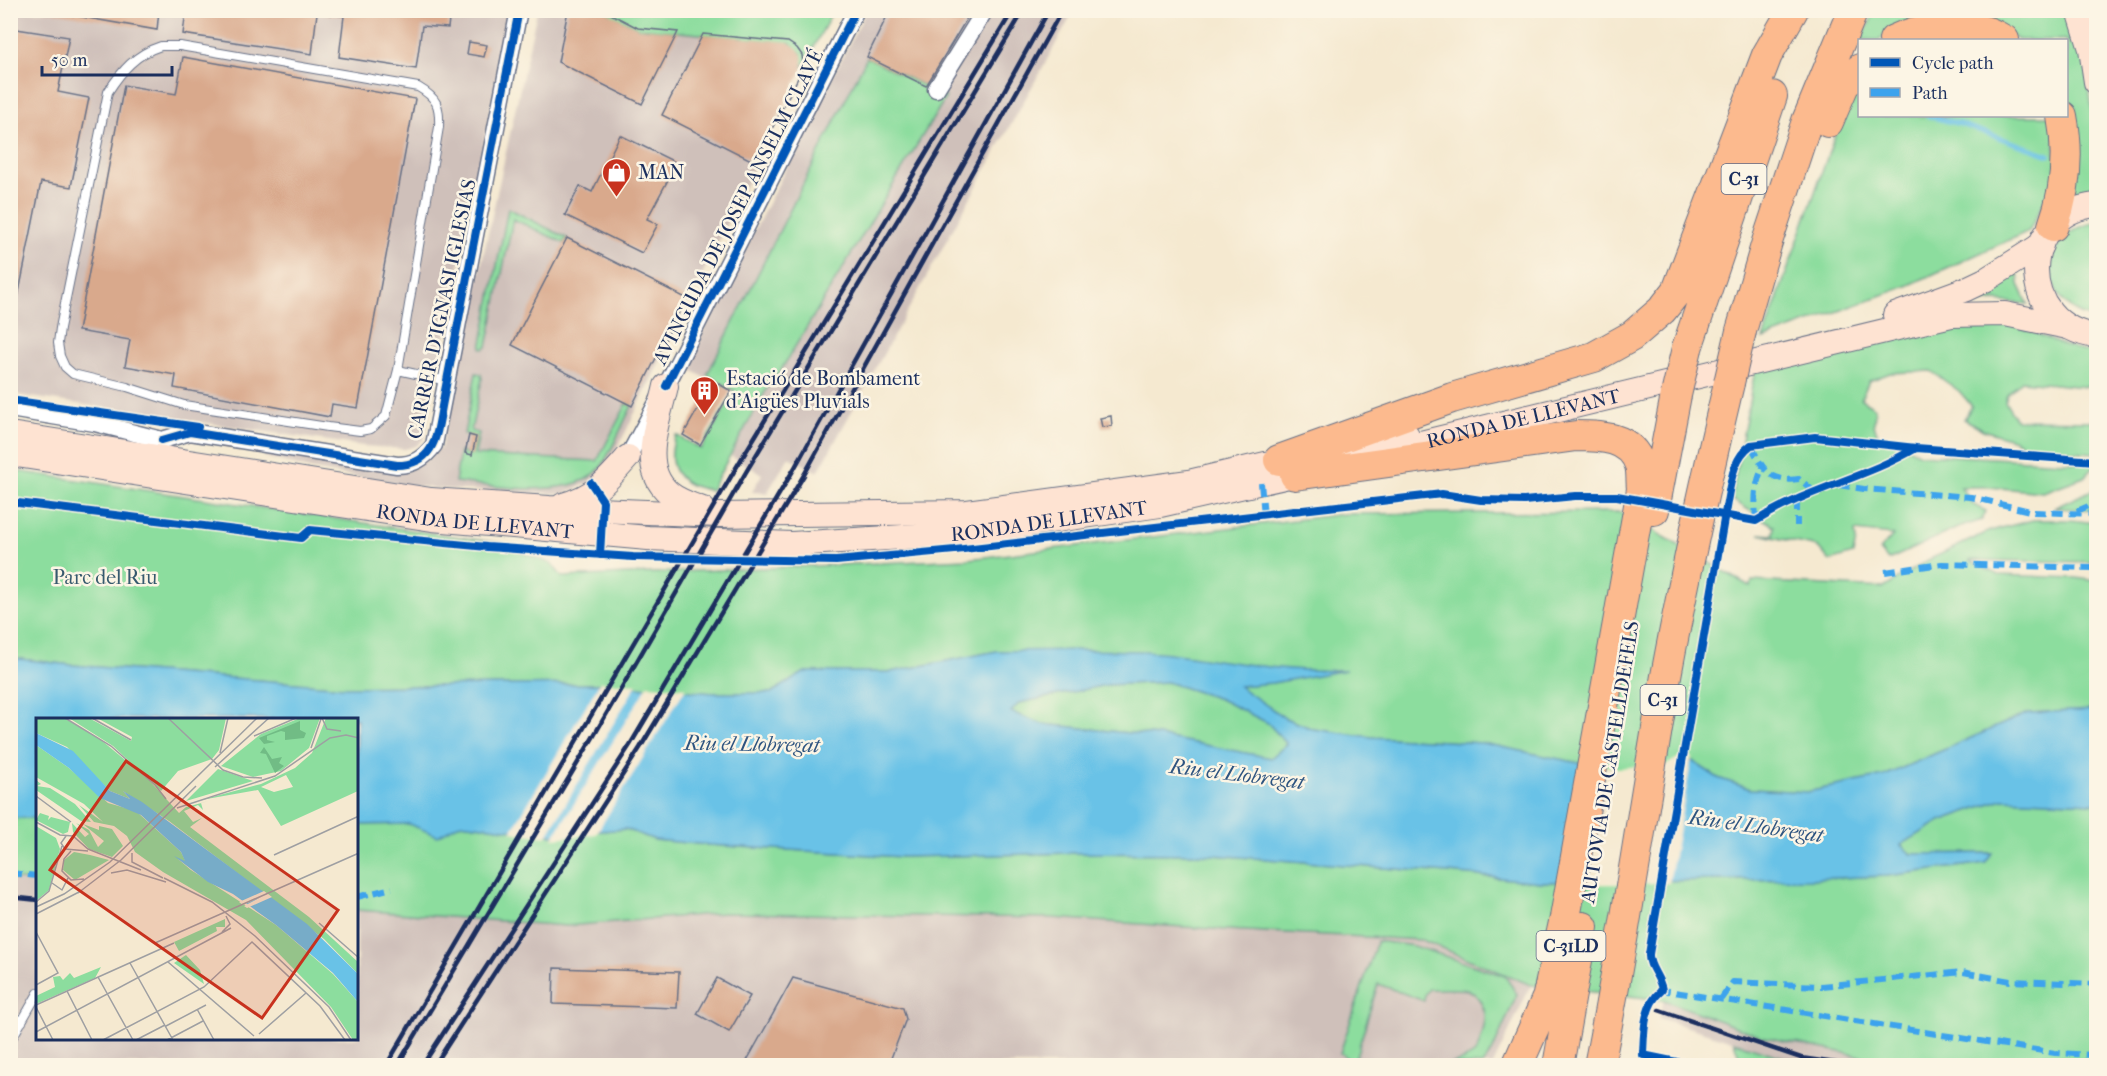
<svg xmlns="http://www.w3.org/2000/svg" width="2107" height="1076" viewBox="0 0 2107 1076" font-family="'IM FELL French Canon',serif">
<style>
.industrial{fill:#cfc0ba}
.green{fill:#8cdd9e;stroke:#54867e;stroke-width:1.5}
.water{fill:#69c2e7;stroke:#4278a2;stroke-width:1.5;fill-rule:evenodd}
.pier{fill:#f5e9d0}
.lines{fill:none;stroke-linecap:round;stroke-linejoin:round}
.stream{stroke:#69c2e7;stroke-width:5}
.building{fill:#d9a98c}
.lane-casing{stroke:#677086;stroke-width:10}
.street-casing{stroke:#677086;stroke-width:19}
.secondary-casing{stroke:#677086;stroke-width:26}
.highway-casing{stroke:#677086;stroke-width:32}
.lane{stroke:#fff;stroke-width:8}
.street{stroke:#fff;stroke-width:16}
.secondary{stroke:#fee3d2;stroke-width:24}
.highway{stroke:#fcba8e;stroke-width:30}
.rail{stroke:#1b2f5e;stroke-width:4.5}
.highway-bridge-casing{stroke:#677086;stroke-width:32;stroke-linecap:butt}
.highway-bridge{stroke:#fcba8e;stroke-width:30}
.quiet{stroke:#3da3ed;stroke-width:6;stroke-dasharray:12 6;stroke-linecap:butt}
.cycleway-casing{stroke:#fcf5e5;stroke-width:11}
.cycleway{stroke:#0057b8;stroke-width:8}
.labels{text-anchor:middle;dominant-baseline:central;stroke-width:5;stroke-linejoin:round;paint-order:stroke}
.shield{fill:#fcf5e5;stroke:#5e6a86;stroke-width:1.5}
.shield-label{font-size:18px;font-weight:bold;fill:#1b2f5e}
.poi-label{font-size:20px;fill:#1b2f5e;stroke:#fcf5e5;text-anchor:start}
.street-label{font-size:20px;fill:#1b2f5e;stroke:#fcf5e5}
.park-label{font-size:20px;fill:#375a6e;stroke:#fcf5e5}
.water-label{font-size:21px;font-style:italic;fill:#2e5480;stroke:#fcf5e5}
.inset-road{fill:none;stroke:#9e9fa2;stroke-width:1.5}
.view{fill:#c8321e;fill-opacity:0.15;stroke:#c8321e;stroke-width:3}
.inset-edge{fill:none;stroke:#1b2f5e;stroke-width:3}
</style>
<rect width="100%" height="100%" fill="#fcf5e5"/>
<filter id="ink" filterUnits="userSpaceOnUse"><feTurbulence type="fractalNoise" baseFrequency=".0167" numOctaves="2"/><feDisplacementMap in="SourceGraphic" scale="12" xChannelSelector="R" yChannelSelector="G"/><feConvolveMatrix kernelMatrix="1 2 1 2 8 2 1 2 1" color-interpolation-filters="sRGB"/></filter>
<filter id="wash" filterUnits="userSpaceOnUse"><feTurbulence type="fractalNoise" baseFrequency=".008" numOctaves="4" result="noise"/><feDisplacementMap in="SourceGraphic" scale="24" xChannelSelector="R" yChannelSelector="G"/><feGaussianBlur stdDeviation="1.35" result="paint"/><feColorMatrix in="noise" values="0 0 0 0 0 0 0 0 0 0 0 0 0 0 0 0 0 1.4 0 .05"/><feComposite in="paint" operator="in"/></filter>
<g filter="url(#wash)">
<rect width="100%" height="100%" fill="#f5e9d0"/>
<path class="industrial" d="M11 11H510L427 426 424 439 416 446 405 449 363 446 11 394Z
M537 11H603L638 28 785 42 797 48 803 58V67L624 435 599 478 564 494 446 489 404 485 310 469 265 457 259 450 403 471 441 448Z
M866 11H1074L818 472 789 457 767 493 752 492 762 474 731 456 757 405 685 367Z
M10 879 37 882 38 1038H357V910L566 926 724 913 1052 918 1227 930 1422 940 1531 985 1493 1065H11Z
M1664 1000 1760 1036 1880 1060 1928 1065H1808L1659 1018Z"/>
<path class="green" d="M603 11H833L803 67 801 53 790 43 638 28Z
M1875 11H1927L1934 17 1893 30 1878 40H1861Z
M1947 11H2072L2087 69 2096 144V189L2078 192 2068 197 2066 40H2019L1996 29 1960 18Z
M867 57 946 97 778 375 775 374 711 490C678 486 664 467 676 435L701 449 735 391 707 375Z
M1859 83 1860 116H2053L2057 176 2029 231 1907 286 1763 339 1850 93Z
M508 208 567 238 564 243 513 219 487 347 483 349 481 348Z
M2096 222V318C2054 314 2033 259 2070 233 2078 227 2086 225 2096 222Z
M2018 273 2019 284 2028 304 1995 301 1945 305Z
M1941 323C1967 323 1996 320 2021 328 2045 335 2071 353 2096 352V388L2022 381 2007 395 2005 402 2016 420 2096 421V453L2031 449 2015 440 1983 430 1964 419 1972 406 1959 391 1931 371 1890 373 1869 381 1861 399 1875 408 1874 425 1879 438 1896 442 1920 454 2065 462 2096 461V464L2084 477 2043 492 1989 487H1961L1972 504 1986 511 1982 520 1955 529 1888 560 1880 550 1893 535 1855 531 1856 541 1853 554 1830 561 1818 547 1759 534 1773 535 1774 526 1731 499 1755 370Z
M476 373 481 374 482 379 471 431 479 433 475 455 597 461 627 403 632 406C622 425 613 449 601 467 576 501 491 486 455 482L460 452 472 455 476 437 464 434Z
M10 470 499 543 552 564 562 577 968 559 1345 514 1621 512 1751 587 1752 581 1884 588 1928 560 1990 531 2033 520H2070L2096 523V562L1969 560 1998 575 2076 578 2096 581V710L2028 713 1884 776 1807 792 1750 789 1718 778 1686 757 1669 767 1618 771 1482 743 1371 737 1313 729 1285 718 1238 686 1272 683 1339 670 1313 672 1237 664 1166 653 997 651 891 672H805L771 693H714L597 684 344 687 72 665 11 658Z
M2096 488V510L2054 508Z
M1167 682 1220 699 1268 723 1287 744 1271 758 1158 736 1042 724 1010 712 1019 703 1106 685Z
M2002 799 2096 803V1065L1928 1066 1880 1060 1760 1036 1664 1000 1531 985 1422 940 1227 930 1052 918 724 913 566 926 357 910V825L409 824 438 835 461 823 551 835 626 829 655 840 709 845 903 857 1073 853 1200 854 1449 873 1541 882 1809 879 1887 876 1985 863 1991 853 1911 854 1900 845 1940 821Z
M10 818H37V882L11 879Z
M1377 941 1414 946 1505 976 1517 994 1492 1052 1482 1065H1449C1457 1062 1468 1059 1474 1054 1480 1048 1486 1021 1485 1014 1483 1005 1478 995 1470 991 1463 987 1438 990 1429 989L1425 994 1424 1001 1378 984 1354 1063 1340 1053Z
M1734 1042 1808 1065H1742Z"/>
<path class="water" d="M1086 650C1113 651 1142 650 1169 653 1228 661 1286 673 1346 670L1272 683 1239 686 1285 718 1313 729 1371 737 1482 743 1618 771 1669 767 1686 757 1718 778 1750 789 1807 792 1884 776 2028 713 2096 710V803L2002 799 1940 821 1901 845 1911 854 1992 853 1985 863 1887 876 1809 879 1541 882 1449 873 1200 854 1073 853 903 857 709 845 655 840 626 829 551 835 461 823 438 836 409 824 357 825V719H38L37 818H11V658L72 665 344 687 597 684 714 693H771L805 672H891L997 651ZM1167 682 1220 699 1268 723 1287 744 1271 758 1158 736 1042 724 1011 712 1019 703 1106 685Z"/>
<path class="pier" d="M600 682 637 684 546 837 511 832Z
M648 685 686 688 596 834 553 838Z
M1685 754 1692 757 1669 883 1561 885 1584 761 1618 768 1668 764Z"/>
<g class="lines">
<path class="stream" d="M1928 116 1960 124 2049 155"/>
</g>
<g id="blocks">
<path class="building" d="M42 10 106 11 159 10 157 30Z
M186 10H450L448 28 422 26 416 69 339 57 344 16 317 13 312 54 183 34Z
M568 10H603L638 28 678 32 642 104 558 62Z
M890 10H972L926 86 867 57Z
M10 28 69 37 58 92 89 98 71 187 41 182 12 327Z
M703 34 788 42 797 48 802 55 803 63 802 70 755 162 662 115Z
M469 42 487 45 484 57 467 54Z
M183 57 415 99 358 408 332 404 330 417 174 388 176 375 125 366 130 340 78 331 124 85 176 94Z
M620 135 677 163 647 219 658 224 642 253 565 215 580 186 592 192Z
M567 238 686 298 632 406 512 345Z
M714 381 731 391 700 445 683 435Z
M1111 416 1112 426 1102 427 1100 418Z
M469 435 476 437 472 455 465 453Z
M554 968 679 972 677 1008 553 1004Z
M717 978 750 996 729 1032 697 1014Z
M793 978 903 1008 906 1019 888 1066H744Z"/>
</g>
</g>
<g filter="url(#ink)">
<use href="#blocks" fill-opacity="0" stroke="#677086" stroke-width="1.5"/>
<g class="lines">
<defs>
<path id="lane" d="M161 46H180L418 87C437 98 440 105 439 127L398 370 386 416 371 429 360 431 328 427 184 405 127 387 73 374 65 367 60 356 58 343 60 328 108 92C122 70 136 54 161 46Z
M398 370 447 381
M10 1015 22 1022
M10 1042 38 993"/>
<path id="street" d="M936 89 985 10
M10 409 95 423 162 440 190 432 397 465C414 465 424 458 434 445L519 10
M628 457 666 386 856 10"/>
<g id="secondary">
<path d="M2079 10 2091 49 2096 82"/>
<path d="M2096 205C2016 213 2016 325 2096 336"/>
<path d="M1895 315 1966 289 1987 279 2041 245"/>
<path d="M666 386C659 419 638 467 669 493 678 501 691 505 703 509"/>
<path d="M10 434 431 500 549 508 719 515 967 512 1189 482 1295 457"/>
<path d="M1335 450 1407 435"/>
<path id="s1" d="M1392 450 1951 315 2005 314 2068 327"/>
<path id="s2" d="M10 454 432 519 648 538 792 544 966 533 1160 505 1311 471"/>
<path d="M563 505C595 496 607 481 628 457"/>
</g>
<path id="highway" d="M1894 40C1921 27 1958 24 1987 32 1993 33 1999 38 2004 40
M1828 122 1844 85 1860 69
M2053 226C2066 190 2069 153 2062 116
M1741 331 1767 242 1807 121 1853 10
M1687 348 1772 96
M1279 460 1452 398 1594 357 1632 336 1662 310 1677 291 1767 55 1793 10
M1295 475 1576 436C1600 436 1631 436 1640 465 1642 472 1641 481 1642 489L1565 918 1548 995
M1654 510 1676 395
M1517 1066 1556 978
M1558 1066 1583 927
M1599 1066C1625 936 1643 806 1666 676 1684 578 1706 480 1729 383"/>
</defs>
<use href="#lane" class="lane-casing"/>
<use href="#street" class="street-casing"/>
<use href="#secondary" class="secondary-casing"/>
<use href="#highway" class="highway-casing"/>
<use href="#lane" class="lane"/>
<use href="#street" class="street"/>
<use href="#secondary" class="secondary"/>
<use href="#highway" class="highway"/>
<path class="rail" d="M10 897 38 900
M1659 1010 1801 1058 1856 1066
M386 1066 736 468 1013 10
M397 1066 592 739 746 472 1024 10
M422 1066 630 745 794 469 1049 10
M434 1066 640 748 804 475 1062 10"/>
<defs>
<path id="highway-bridge" d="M1729 383 1741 331
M1676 395 1687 348"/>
</defs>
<use href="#highway-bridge" class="highway-bridge-casing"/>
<use href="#highway-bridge" class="highway-bridge"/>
<path class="quiet" d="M1751 445C1762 468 1769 483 1799 479L1815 492
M1261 483 1264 515
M1838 485 1864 489 1971 497 2034 512 2096 514
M1797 500V526
M2077 511 2096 503
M1756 521C1755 501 1754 487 1762 469
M1885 572 1942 564 2096 568
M10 873 38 876
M357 897 392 888
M1659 993 1662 990 2055 1053 2096 1055
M1721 999 1733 982 1821 986 1963 972 2010 981 2096 984"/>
<defs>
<path id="cycleway" d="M666 386 856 10
M10 400 198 427
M162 440 190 432 397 465C437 465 437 431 443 401L519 10
M591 483 603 501 600 555
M10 502 301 538 310 530 487 547 633 557 836 561 955 550 1442 494 1481 500 1524 501 1575 496H1617L1756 521C1806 489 1866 478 1916 448L2096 461
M1696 1066 1643 1055C1644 1032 1643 1006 1662 990 1660 976 1648 967 1649 954L1727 502C1731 481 1733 458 1751 445L1815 437 1916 448"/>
</defs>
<use href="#cycleway" class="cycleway-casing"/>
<use href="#cycleway" class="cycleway"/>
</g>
</g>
<defs>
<symbol id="shop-pin" viewBox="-11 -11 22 30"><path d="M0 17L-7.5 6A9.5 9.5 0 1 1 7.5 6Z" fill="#c8321e" stroke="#fcf5e5"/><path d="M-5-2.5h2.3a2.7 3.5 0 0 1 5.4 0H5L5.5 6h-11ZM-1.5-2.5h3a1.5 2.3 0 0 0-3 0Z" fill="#fff"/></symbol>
<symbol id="building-pin" viewBox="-11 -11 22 30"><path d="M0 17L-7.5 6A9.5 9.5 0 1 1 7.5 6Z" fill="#c8321e" stroke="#fcf5e5"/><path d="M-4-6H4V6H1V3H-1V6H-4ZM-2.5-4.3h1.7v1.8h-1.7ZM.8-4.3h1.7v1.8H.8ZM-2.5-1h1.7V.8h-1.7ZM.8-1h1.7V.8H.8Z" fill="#fff"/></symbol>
</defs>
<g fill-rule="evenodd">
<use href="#shop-pin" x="600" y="156" width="33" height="45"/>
<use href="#building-pin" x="688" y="374" width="33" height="45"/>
</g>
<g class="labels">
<g class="shield">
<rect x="1721.5" y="164" width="45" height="30" rx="4.5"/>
<rect x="1640.5" y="685" width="45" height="30" rx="4.5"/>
<rect x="1536.5" y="931" width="69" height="30" rx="4.5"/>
</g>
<g class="shield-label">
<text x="1744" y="179">C-31</text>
<text x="1663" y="700">C-31</text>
<text x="1571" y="946">C-31LD</text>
</g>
<g class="poi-label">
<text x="638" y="172">MAN</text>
<text x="726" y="378">Estació de Bombament<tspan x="726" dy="23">d'Aigües Pluvials</tspan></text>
</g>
<g class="street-label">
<text transform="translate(738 207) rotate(-63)">AVINGUDA DE JOSEP ANSELM CLAVÉ</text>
<text transform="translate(442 309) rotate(-78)">CARRER D'IGNASI IGLESIAS</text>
<text stroke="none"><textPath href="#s1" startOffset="135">RONDA DE LLEVANT</textPath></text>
<text stroke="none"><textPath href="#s2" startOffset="1046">RONDA DE LLEVANT</textPath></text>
<text stroke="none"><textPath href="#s2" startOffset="470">RONDA DE LLEVANT</textPath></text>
<text transform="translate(1610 762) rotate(-81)">AUTOVIA DE CASTELLDEFELS</text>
</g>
<g class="park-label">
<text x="105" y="577">Parc del Riu</text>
</g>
<g class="water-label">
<text transform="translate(752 744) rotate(1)">Riu el Llobregat</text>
<text transform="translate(1237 774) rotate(7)">Riu el Llobregat</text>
<text transform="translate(1756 826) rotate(8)">Riu el Llobregat</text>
</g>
</g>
<g transform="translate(36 718)">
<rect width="322" height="322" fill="#f5e9d0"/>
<path d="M0 0H28L65 22 112 61 143 95 150 89 173 83 165 85 167 92 162 87 148 93 157 104 166 100 154 109 273 199 322 244V256L288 221 133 103 87 73 94 81 74 73 31 29 0 15ZM33 0H53L95 23 96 19 61 0H190L183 32 176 41 142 53 125 73 77 28ZM264 0H284L273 30 245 53 217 59 185 48 225 16ZM290 0H322V73L245 108 222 72 165 82 225 66 259 50 276 35ZM250 57 257 69 238 74 225 69ZM0 27 33 50 72 85 100 93 145 134 150 144 142 141 155 152 240 207 297 256 322 284V322H317L295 289 210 202 127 154 99 134 91 118 78 108 58 104 43 87 67 104 48 86 0 59ZM182 51 217 63 150 83ZM0 62 5 66 1 68 14 70 39 86 55 104 45 103 0 72ZM4 95 13 98 12 102 15 99 34 104 32 114 27 116 0 102ZM36 105 49 119 53 116 40 105 53 112 62 129 68 123 47 106 63 112V108L76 111 87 128 76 139 53 131 37 114ZM0 108 20 120 24 131 13 172 0 183ZM38 134 54 137 73 142 39 162 27 152 28 142ZM189 201V209H180L181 213 143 233 138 224ZM150 237 164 252 168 266 138 245ZM65 249 59 260 0 286V278L19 269 17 259 24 258 27 262 34 255 38 260Z" fill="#8cdd9e" fill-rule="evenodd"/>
<path d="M264 3V12L270 15 268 20 249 22V14L245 13 231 18V22L239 24 228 26 223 20ZM228 29 236 41 246 39 243 45 248 48 239 55 230 36 224 35Z" fill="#71bc85"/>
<path d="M0 15 37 33 74 73 94 81 87 73 106 84 271 206 322 256V284L297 255 240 207 197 176 172 164 138 138 149 143 145 134 105 97 64 80 33 50 0 27Z" fill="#69c2e7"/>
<path d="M228 173 236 179 211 190 208 188 225 179 207 187 203 184Z" fill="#f5e9d0"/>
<path class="inset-road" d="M29 0 75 28 119 67 130 81M56 0 95 22M132 0 187 52 207 59 226 60M286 0 291 11 305 13M218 18 260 0M275 30 285 1M184 35 192 0M179 49 233 0M0 78 35 104M141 90 239 58 294 20 310 17 323 20M0 104 24 117 37 118 52 131 105 152M30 118 25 125 29 131 52 133M35 133 28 141 26 153 35 162 48 161M96 135V144L127 160M238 137 323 98M75 155 91 152 130 164M128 160 176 184 219 218 293 289 315 322M16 165 26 172 32 160M42 175 85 142 160 68M0 184 13 173 26 128M0 189 28 176 74 144 221 0M0 196 45 173M283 205 323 240M0 214 22 255 0 267M186 214 194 206 190 198M119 225 323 135M132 244 218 318M94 245 137 322M62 259 97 322M31 273 56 322M0 287 138 225M0 289 17 322M161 291 178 322M130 308 170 287M0 314 195 210M223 316 270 275M67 322 168 269 216 224 284 288 309 322M100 322 129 307M131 322 167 303"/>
<path class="view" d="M90 43 302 192 226 300 14 152Z"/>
<rect width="322" height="322" class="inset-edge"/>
</g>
<rect width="2107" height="1076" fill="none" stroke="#fcf5e5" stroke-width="36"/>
<rect x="1858" y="39" width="210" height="78" fill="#fcf5e5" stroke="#a2a6af" stroke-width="1.5"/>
<rect x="1870" y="58" width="30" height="9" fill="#0057b8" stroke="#a2a6af" stroke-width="1.5"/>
<text x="1912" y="69" font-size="18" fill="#1b2f5e">Cycle path</text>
<rect x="1870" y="88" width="30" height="9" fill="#3da3ed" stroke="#a2a6af" stroke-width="1.5"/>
<text x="1912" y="99" font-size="18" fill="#1b2f5e">Path</text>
<path d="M42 66v9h130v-9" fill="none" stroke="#1b2f5e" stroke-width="3"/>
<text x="51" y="66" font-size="18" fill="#1b2f5e" stroke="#fcf5e5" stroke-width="4.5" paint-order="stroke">50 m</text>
</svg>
